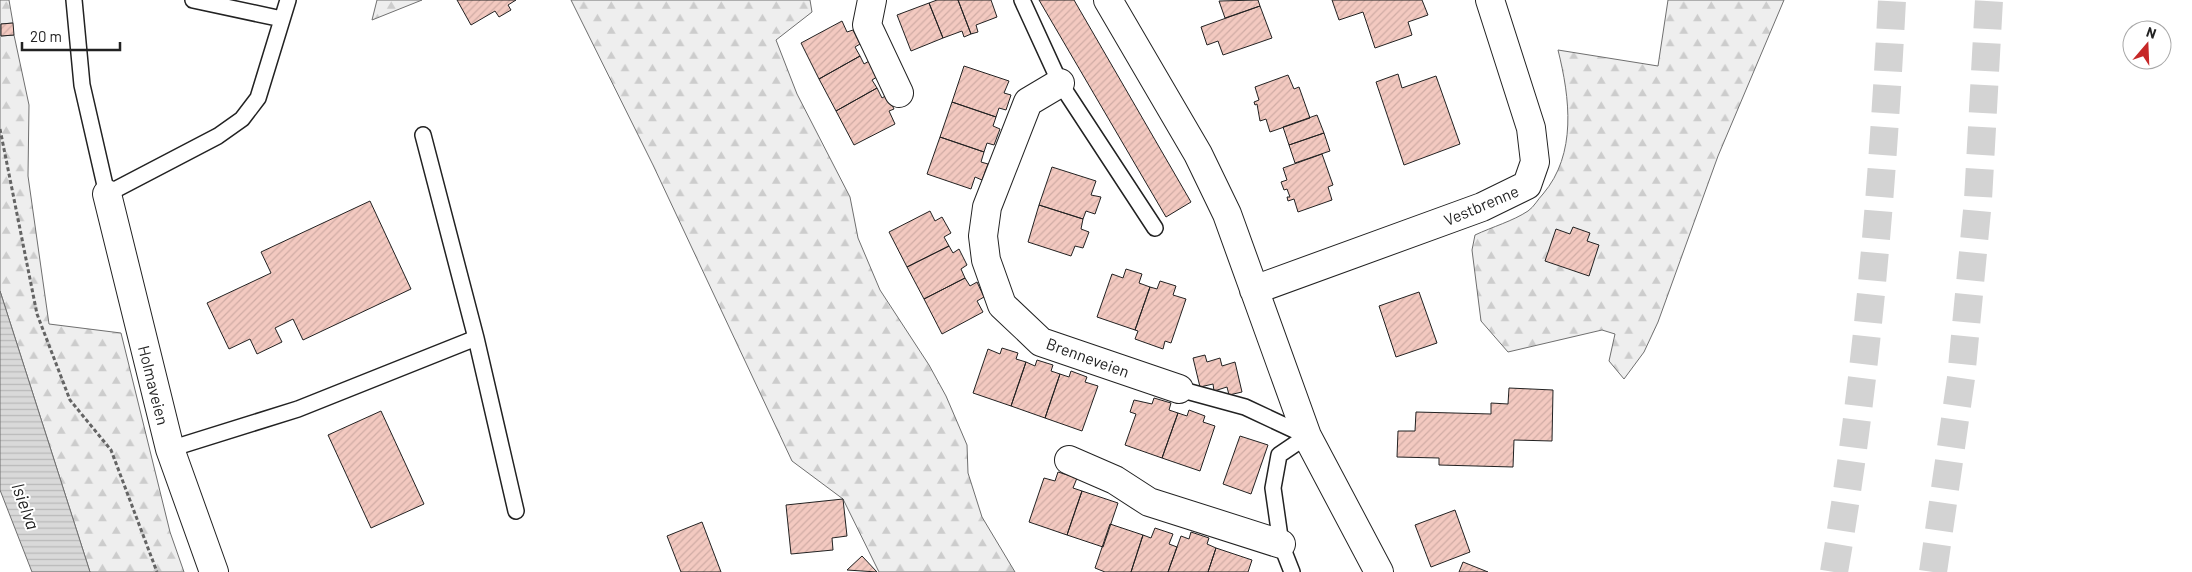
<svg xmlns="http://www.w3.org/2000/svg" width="2192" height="572" viewBox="0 0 2192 572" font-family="Barlow,sans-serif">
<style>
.forest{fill:url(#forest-firs);stroke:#6f6f6f}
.water{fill:url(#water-rules);stroke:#6f6f6f}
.building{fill:url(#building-hatch);stroke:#222}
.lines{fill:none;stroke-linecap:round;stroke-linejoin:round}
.motorway-tunnel{stroke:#d3d3d3;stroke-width:28;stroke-dasharray:28 14;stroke-linecap:butt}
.service-casing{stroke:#222;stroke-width:18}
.minor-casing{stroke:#222;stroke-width:30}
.path{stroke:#646464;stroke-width:3;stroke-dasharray:4 2.5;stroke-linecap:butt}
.service{stroke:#fff;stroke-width:15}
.minor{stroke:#fff;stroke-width:28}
.labels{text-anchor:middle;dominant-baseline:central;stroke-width:4;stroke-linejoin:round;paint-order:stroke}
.street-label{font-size:16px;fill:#222;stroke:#fff}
.water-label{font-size:18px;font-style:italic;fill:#222;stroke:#fff}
</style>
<defs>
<pattern id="forest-firs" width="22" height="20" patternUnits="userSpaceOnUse" patternTransform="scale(1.25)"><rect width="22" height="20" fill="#eee"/><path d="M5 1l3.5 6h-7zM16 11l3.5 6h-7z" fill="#ccc"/></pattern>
<pattern id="water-rules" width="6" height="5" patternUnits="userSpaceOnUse" patternTransform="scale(1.25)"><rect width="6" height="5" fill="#d9d9d9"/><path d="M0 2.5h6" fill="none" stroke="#bababa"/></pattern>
<pattern id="building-hatch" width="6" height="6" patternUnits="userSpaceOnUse" patternTransform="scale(1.25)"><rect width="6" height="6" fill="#f3c9c0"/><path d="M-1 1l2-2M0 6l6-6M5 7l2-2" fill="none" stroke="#d0aca5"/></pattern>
</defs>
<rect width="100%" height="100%" fill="#fff"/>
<path class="forest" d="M0 0H9L13 23 1 24V36L14 35 29 105 28 176 49 324 121 333 170 532 184 572H90L0 291Z
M377 0H422L372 20Z
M571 0H810L812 12 776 40 797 94 850 197 858 238 880 290 929 365 946 396 967 445 968 473 982 517 1015 572H879L843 499 792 461 653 165Z
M1668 0H1784L1718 156 1658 322 1644 352 1624 379 1609 361 1615 334 1602 330 1508 352 1481 321 1472 250 1475 235C1492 227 1513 221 1528 211 1534 207 1538 199 1543 194 1577 154 1570 98 1558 50L1658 66Z"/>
<path class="water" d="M0 291 90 572H32L0 490Z"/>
<path class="building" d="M457 0H516L508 5 511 10 499 17 495 11 471 25Z
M937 0H958L971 34 964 37 962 31 943 38 929 3Z
M958 0H991L997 17 976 25 978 32 971 34Z
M1039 0H1074L1191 202 1166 217Z
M1258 0 1260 6 1225 18 1219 1Z
M1332 0H1422L1428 15 1408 22 1412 35 1375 48 1363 12 1339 20Z
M929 3 943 38 911 51 897 15Z
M1260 6 1272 38 1223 55 1218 41 1207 45 1201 27Z
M842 21 847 32 853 30 860 44 855 47 860 56 819 79 801 43Z
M13 23 14 35 1 36V24Z
M860 56 864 64 869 61 877 77 872 80 877 88 836 111 819 79Z
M964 66 1009 81 1004 93 1011 95 1006 110 999 108 996 117 952 102Z
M1398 74 1402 88 1436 76 1460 144 1404 165 1376 82Z
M1288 75 1294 89 1299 87 1310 118 1270 132 1266 119 1260 121 1257 104 1255 105 1254 102 1259 100 1255 87Z
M877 88 882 98 887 95 894 109 889 111 895 124 854 145 836 111Z
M952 102 996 117 993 126 1000 129 994 145 987 143 984 152 940 137Z
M1317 115 1324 133 1289 145 1283 127Z
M1324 133 1330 151 1295 163 1289 145Z
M940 137 984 152 981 162 988 164 982 180 975 177 971 189 927 174Z
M1322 154 1333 185 1328 187 1332 200 1298 212 1294 199 1288 201 1287 197H1290L1287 189 1284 190 1281 182 1287 180 1283 168Z
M1052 167 1096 181 1091 195 1101 197 1095 214 1086 211 1083 219 1039 205Z
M370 201 411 289 303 340 293 319 275 328 282 342 257 354 250 339 229 349 207 303 271 273 261 252Z
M1039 205 1083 219 1081 229 1089 232 1083 248 1075 246 1071 256 1028 242Z
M930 211 935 221 942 217 951 233 944 237 949 246 907 267 889 232Z
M1573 227 1590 233 1587 241 1599 245 1589 276 1545 261 1556 229 1570 234Z
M949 246 953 253 959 249 967 265 961 269 965 278 924 299 907 267Z
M1126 269 1142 274 1139 283 1150 287 1135 330 1097 317 1112 274 1123 278Z
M965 278 970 286 977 282 984 297 977 301 983 312 942 334 924 299Z
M1160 281 1176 286 1173 295 1186 299 1171 343 1165 341 1163 349 1135 339 1138 331 1135 330 1150 287 1157 289Z
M1419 292 1437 343 1396 357 1379 306Z
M1002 348 1018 353 1016 359 1026 362 1011 406 973 393 988 349 1000 354Z
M1205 355 1207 362 1220 358 1222 366 1235 362 1242 392 1229 395 1227 387 1214 391 1213 384 1200 387 1193 358Z
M1037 360 1053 365 1051 371 1060 374 1045 418 1011 406 1026 362 1035 366Z
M1071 371 1087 377 1085 382 1098 386 1082 431 1045 418 1060 374 1069 377Z
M1509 388 1553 390 1552 441 1514 440 1513 467 1439 465V458L1397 457 1398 431H1415L1416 412 1491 414V403L1508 404Z
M1154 398 1171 403 1169 410 1178 413 1162 458 1125 445 1136 414 1130 412 1134 400 1152 404Z
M1189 410 1205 416 1203 422 1215 426 1200 471 1162 458 1178 413 1187 416Z
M381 411 424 504 371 528 328 435Z
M1240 436 1268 445 1251 494 1223 484Z
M1058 472 1077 478 1073 488 1082 491 1067 535 1029 522 1044 478 1055 481Z
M1082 491 1118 503 1103 547 1067 535Z
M843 499 847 536 832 538 833 550 791 554 786 505Z
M1455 510 1470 552 1431 567 1415 525Z
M702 522 721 572H681L667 536Z
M1110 524 1143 535 1131 572H1105L1095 568Z
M1155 528 1173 534 1169 544 1177 547 1168 572H1131L1143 535 1151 538Z
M1191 532 1209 538 1207 544 1216 548 1208 572H1168L1181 536 1189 539Z
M1216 548 1252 560 1248 572H1208Z
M862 556 877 572 847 570Z
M1463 562 1488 572H1459Z"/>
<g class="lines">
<path class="motorway-tunnel" d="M1834 572C1867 382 1882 192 1892 0
M1933 572 1961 378 1978 200 1989 0"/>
<defs>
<path id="service" d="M74 0 82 85 107 194 218 136 242 119 258 98 288 0
M193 0 282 19
M1022 0 1060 83 1155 228
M423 135 476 338 516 511
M1179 389 1245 407 1307 436
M170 449 298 409 476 338
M1292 572 1281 544 1273 488 1279 455 1307 436"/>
<path id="minor" d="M872 0 867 25 899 93
M1108 0 1198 154 1227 214 1307 436 1379 572
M1060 83 1028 102 987 207 983 236 986 260 1002 305 1041 342 1179 389
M107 194 170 449 214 572
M1254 290 1482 207 1527 185 1535 162 1531 128 1490 0
M1069 460 1115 480 1149 502 1281 544"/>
</defs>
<use href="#service" class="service-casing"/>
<use href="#minor" class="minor-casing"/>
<path class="path" d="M0 129 37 314 70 400 111 450 157 572"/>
<use href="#service" class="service"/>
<use href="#minor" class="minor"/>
</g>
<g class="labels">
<g class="street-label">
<text transform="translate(1481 205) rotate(-23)">Vestbrenne</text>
<text transform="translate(1088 357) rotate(20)">Brenneveien</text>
<text transform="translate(154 385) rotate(76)">Holmaveien</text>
</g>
<g class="water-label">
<text transform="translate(26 506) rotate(70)">Isielva</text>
</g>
</g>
<g transform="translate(2147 45) rotate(19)"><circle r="24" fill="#ffffff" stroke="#a7a7a7"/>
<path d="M0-4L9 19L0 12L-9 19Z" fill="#c62828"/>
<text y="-8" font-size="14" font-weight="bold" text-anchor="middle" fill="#222222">N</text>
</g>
<path d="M22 42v8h98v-8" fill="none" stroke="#222222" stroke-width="2.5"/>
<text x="30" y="42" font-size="15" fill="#222222" stroke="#ffffff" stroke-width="4" paint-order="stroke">20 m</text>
</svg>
